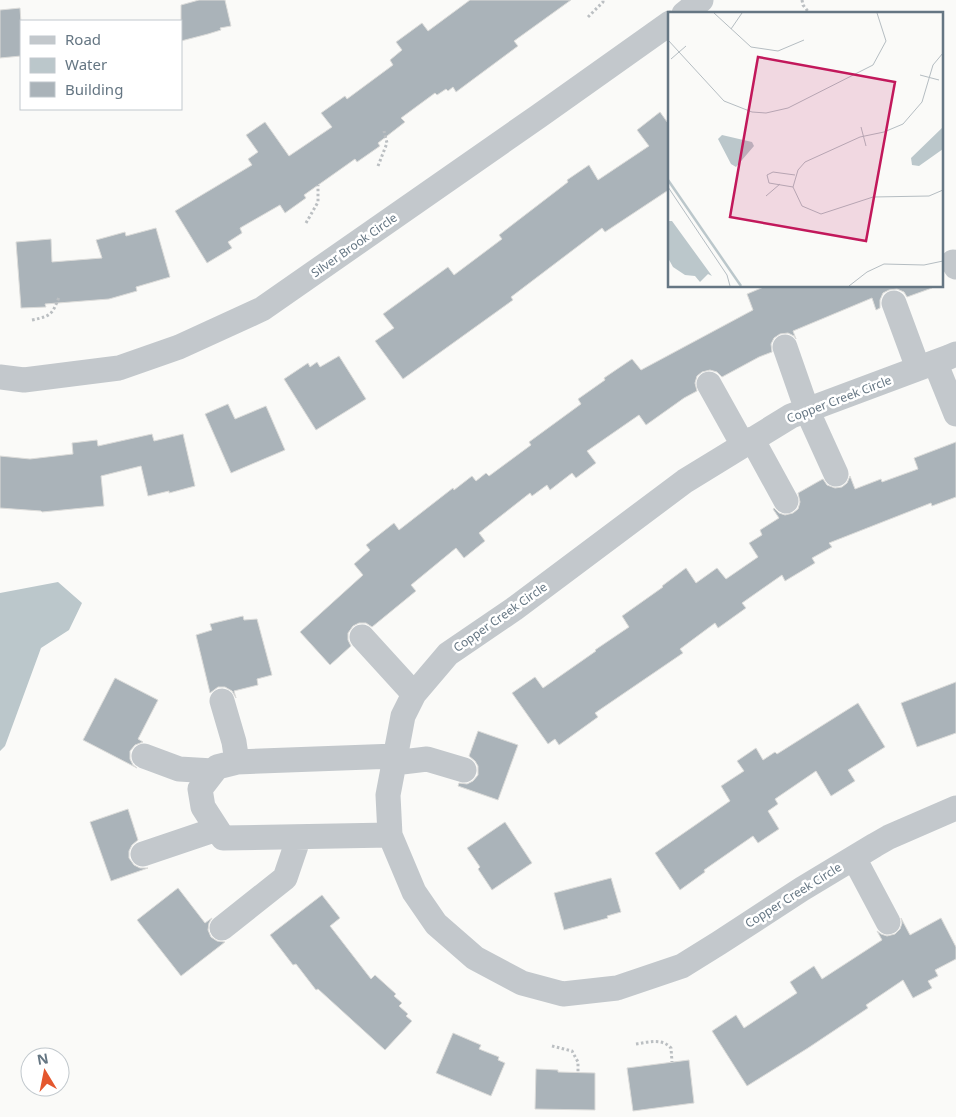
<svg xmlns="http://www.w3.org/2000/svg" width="956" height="1117" viewBox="0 0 956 1117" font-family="'Noto Sans',sans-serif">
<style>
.water{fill:#bbc7cb}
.building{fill:#aab3b9;stroke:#dcdcda}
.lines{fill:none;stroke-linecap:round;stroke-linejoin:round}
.path{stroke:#bbbfc2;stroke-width:3;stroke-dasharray:2.5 2.5;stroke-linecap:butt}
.minor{stroke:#c3c8cc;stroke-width:25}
.labels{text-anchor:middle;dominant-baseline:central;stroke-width:5;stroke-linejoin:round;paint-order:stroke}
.street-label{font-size:12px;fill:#657683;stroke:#fff}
.inset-river{fill:none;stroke:#bbc7cb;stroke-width:2.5}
.inset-road{fill:none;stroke:#b5bdc2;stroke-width:1}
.view{fill:#c2185b;fill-opacity:0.15;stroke:#c2185b;stroke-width:2.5}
.inset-edge{fill:none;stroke:#657683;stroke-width:2.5}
</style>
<rect width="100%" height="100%" fill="#fafaf8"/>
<path class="water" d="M58 582 82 603 69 630 41 648 5 746 0 751V593Z"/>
<path class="building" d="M199 0H225L231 26 220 28 221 30 208 34 181 41V5Z
M470 0H571L514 41 518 46 456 92 453 87 448 91 446 89 437 95 435 93 401 118 405 122 378 143 380 146 357 162 355 159 304 195 306 198 285 213 280 205 240 228 242 233 228 242 232 248 207 263 175 211 252 165 248 159 258 152 246 135 265 122 289 156 332 127 321 113 345 96 347 99 393 65 390 60 402 50 396 42 422 23 428 31Z
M20 8 21 23V56L0 58V10Z
M660 112 670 126V189L605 232 602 228 511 297 513 300 403 379 375 341 394 328 383 314 448 267 454 275 502 239 499 235 568 182 567 180 589 165 598 180 649 146 637 130Z
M156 228 170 277 136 287 137 291 109 299 45 304 46 307 21 308 16 242 51 239 52 262 102 258 96 240 125 232 126 236Z
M766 286H932V288L907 297 904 292 897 289 889 290 883 293 880 300V308L876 310 872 298 793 331 796 339 794 336 788 333 780 334 774 338 771 344 772 352 759 357 722 377 717 372 710 370 702 372 697 376 695 383 697 391 684 398 646 425 639 415 587 451 596 463 576 478 572 473 550 490 547 485 532 496 530 493 479 533 485 541 464 558 456 548 411 585 416 591 372 627 366 623H359L353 626 348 633V640L351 646 330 665 300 632 363 575 354 564 370 550 366 545 394 523 399 530 453 488 454 490 472 476 476 481 486 473 489 476 531 445 529 442 581 404 578 399 605 380 604 378 632 359 641 370 753 310 747 294Z
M339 356 366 399 316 430 284 379 308 363 310 367 317 362 320 367Z
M228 404 235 419 266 406 285 450 231 473 205 414Z
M152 434 154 441 183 434 195 486 169 493V491L148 496 141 466 101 476 104 506 42 512 41 511 0 508V456L30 459 73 454 72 443 97 440 98 446Z
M956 442V497L932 506 931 503 829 543 832 547 812 558 815 563 785 581 782 575 742 603 746 608 718 628 715 623 680 649 683 653 595 713 598 717 559 745 555 739 548 744 512 693 535 677 543 688 596 651 595 650 629 627 622 616 663 587 662 586 686 568 696 583 717 568 726 579 758 557 749 543 762 535 760 530 779 518 773 509 774 508 779 513 785 515 793 513 798 509 800 502 798 493 821 480 823 479 827 485 835 488 842 487 847 483 850 476 855 489 881 479 882 482 918 469 914 458Z
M243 616 244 620 257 619 272 675 257 679 258 685 234 691 236 698 232 691 225 687H218L210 693 196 635 212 630 210 624Z
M115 678 158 700 138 739 143 742 135 745 130 751V759L133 765 137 768 83 740Z
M956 682V733L917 747 901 703Z
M858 703 885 747 848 770 855 781 831 796 816 771 775 799 778 804 768 811 779 829 758 843 753 836 704 870 705 872 680 890 655 853 730 801 721 786 744 771 737 761 756 748 763 760 775 752 777 754Z
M478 731 518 745 498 800 458 786 459 783 467 784 473 781 478 775V766L475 761 469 756Z
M128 809 138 840 132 845 129 851V858L134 865 140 868H148L111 881 90 822Z
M505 822 532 863 492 890 478 869 480 867 467 848Z
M611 878 621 912 607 916 608 918 564 930 554 893Z
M178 888 205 923 212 918 209 923 208 930 211 937 217 941 225 942 181 976 137 920Z
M322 895 340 918 330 926 371 979 375 975 396 994 394 996 402 1003 399 1006 408 1014 406 1016 412 1021 385 1050 318 989 316 990 296 964 293 965 270 935Z
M901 918 910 935 941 918 956 947V959L935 970 938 976 928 981 932 988 913 998 903 980 866 1005 868 1008 808 1048 747 1086 712 1031 736 1015 744 1028 797 993 790 982 814 966 822 979 882 940 877 931 881 934 887 936 895 934 900 929 902 923Z
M453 1033 481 1045 479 1049 499 1057 498 1060 505 1063 491 1096 436 1073Z
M689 1060 694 1103 633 1111 627 1068Z
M536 1069 558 1070V1072L595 1073V1110L535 1109Z"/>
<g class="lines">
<path class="path" d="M802 0 803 5 810 14
M588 17 603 2V0
M378 166 387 143 384 131
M306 223 318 202V185
M32 320C51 316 52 315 59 297
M636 1044C649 1042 662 1038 671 1048L672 1062
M552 1046 572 1051 578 1062V1072"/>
<path class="minor" d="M684 14 701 0
M953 262 956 267
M894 303 918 368
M785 347 807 410 836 474
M956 354 949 357 791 416 685 481 514 609 448 654 414 694 403 716 388 795 390 835 414 892 436 924 475 958 522 983 563 994 617 988 682 966 719 943 802 889 875 845 889 837 956 808
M935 362 956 414
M0 377 24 380 119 368 179 347 262 309 539 116 670 23
M709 384 743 445
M752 439 786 501
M362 637 414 694
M222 701 234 742 237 762
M144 756 179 769 213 771
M394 763 427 759 464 770
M390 835 223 838 203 807 200 789 217 767 237 762 396 756
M143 854 217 829
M854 858 888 922
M222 928 285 878 299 837"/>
</g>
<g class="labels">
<g class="street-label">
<text transform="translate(354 245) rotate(-35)">Silver Brook Circle</text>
<text transform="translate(839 399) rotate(-21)">Copper Creek Circle</text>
<text transform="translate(500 617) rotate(-35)">Copper Creek Circle</text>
<text transform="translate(793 895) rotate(-32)">Copper Creek Circle</text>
</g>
</g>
<g transform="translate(668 12)">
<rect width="275" height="275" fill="#fafaf8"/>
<path d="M275 115V137L251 154 244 153 243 146ZM54 123 84 130 86 134 68 155 63 152 50 127ZM0 209H4L44 264 40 262 32 270 27 264 17 263 5 255 0 246Z" fill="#bbc7cb"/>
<path class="inset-river" d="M0 168 73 274"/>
<path class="inset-road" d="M46 1 83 35 110 39 136 28M63 17 74 1M0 28 56 89 84 100 98 101 120 96 205 53 218 29 209 1M275 41 265 53 254 90 235 112 216 120 192 125 137 150 130 158 125 175 134 194 153 202 205 185 261 184 275 178M3 47 18 34M252 63 271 68M193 115 198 134M0 175 59 263 62 274M125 175 101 171 99 163 105 160 127 163M98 184 112 172M181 274 199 260 216 252 256 253 275 249"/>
<path class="view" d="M90 45 227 70 198 229 62 205Z"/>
<rect width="275" height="275" class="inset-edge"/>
</g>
<rect x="20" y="20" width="162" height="90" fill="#ffffff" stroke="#c1c8cd"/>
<rect x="30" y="36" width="25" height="8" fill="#c3c8cc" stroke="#c1c8cd"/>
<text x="65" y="45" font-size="15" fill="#657683">Road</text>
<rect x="30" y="58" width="25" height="15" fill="#bbc7cb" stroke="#c1c8cd"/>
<text x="65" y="70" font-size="15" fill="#657683">Water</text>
<rect x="30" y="82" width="25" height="15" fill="#aab3b9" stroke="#c1c8cd"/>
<text x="65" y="95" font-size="15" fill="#657683">Building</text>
<g transform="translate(45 1072) rotate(350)"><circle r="24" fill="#ffffff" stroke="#c1c8cd"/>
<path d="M0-4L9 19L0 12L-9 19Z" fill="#e4572e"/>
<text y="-8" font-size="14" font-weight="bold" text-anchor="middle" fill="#657683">N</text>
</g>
</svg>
